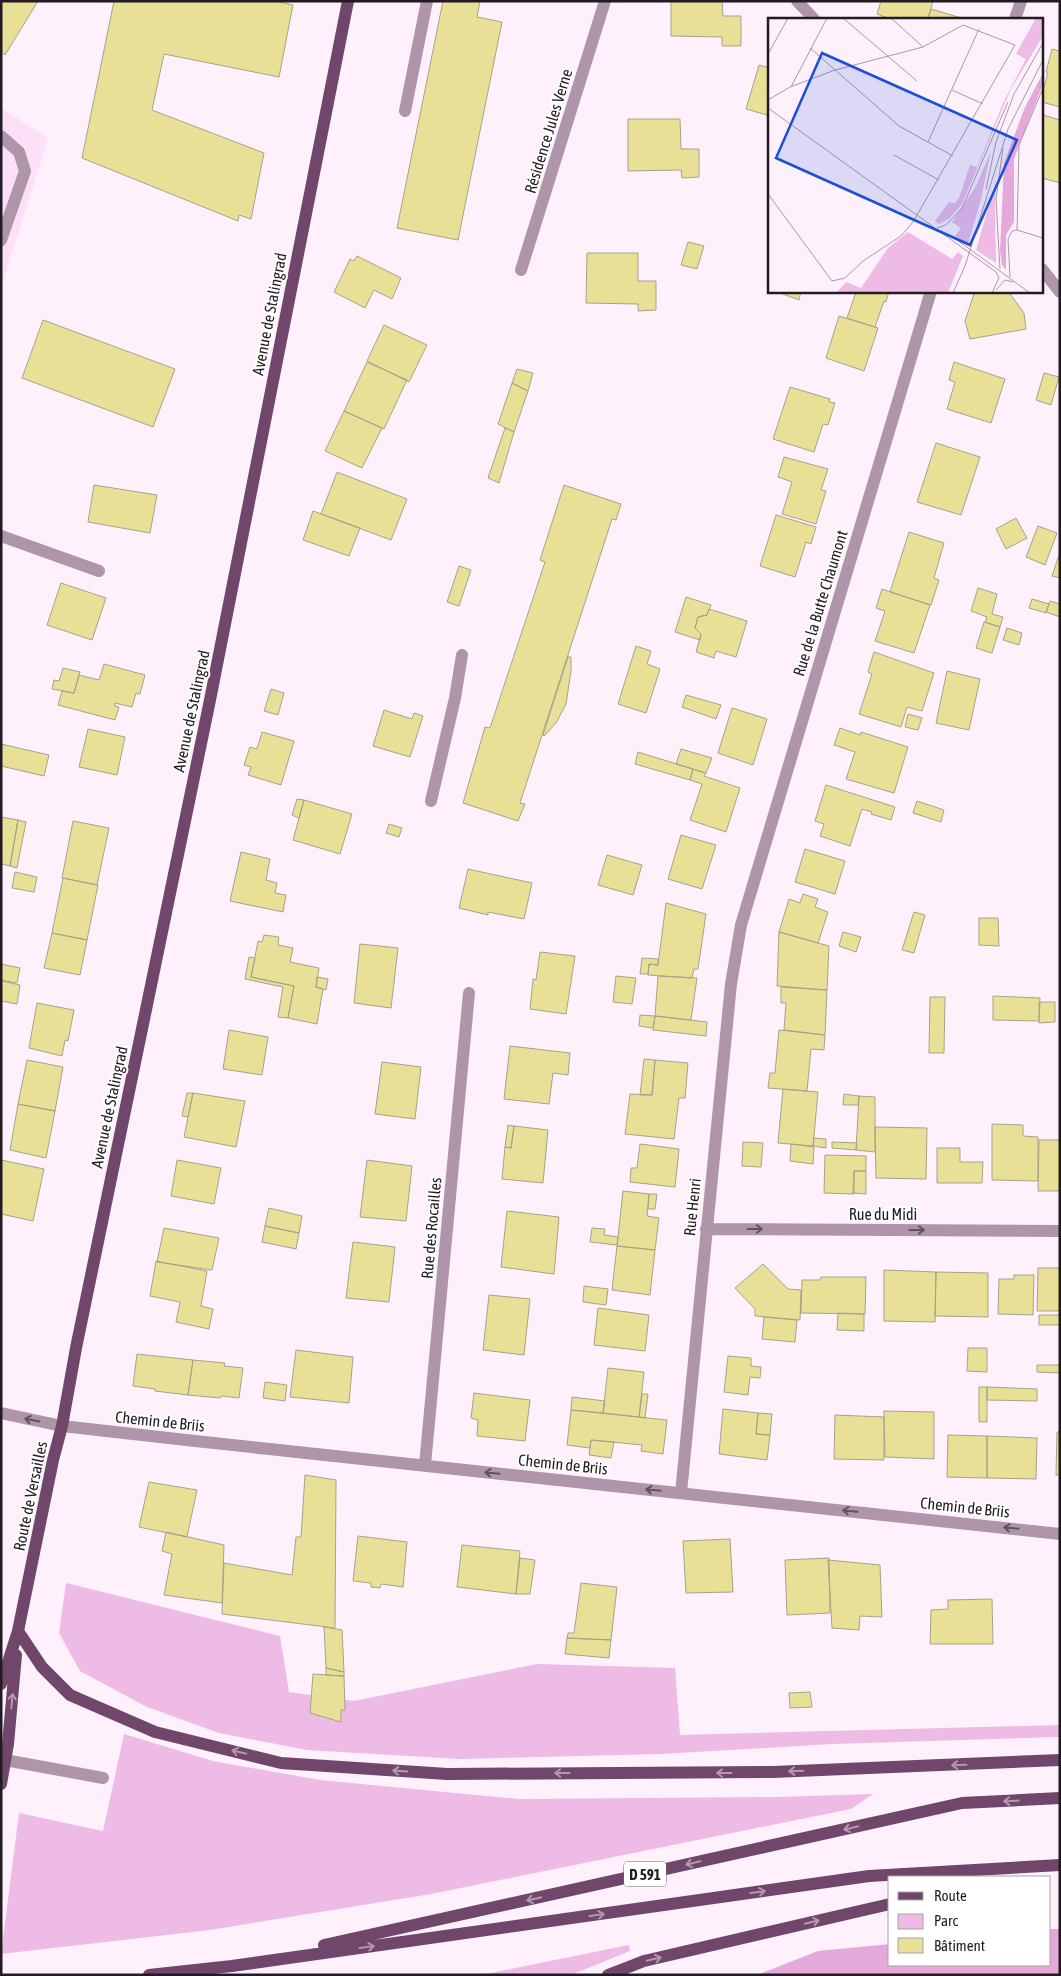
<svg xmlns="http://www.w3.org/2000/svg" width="1061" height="1976" viewBox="0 0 1061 1976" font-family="'Asap Condensed',sans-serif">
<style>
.built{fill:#fde0f7}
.green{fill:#edbbe5}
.forest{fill:#e4a8da}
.building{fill:#e8e096;stroke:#a5a38b}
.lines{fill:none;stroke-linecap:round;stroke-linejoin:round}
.minor{stroke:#af95aa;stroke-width:12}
.major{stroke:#71466b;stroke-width:12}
.oneway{stroke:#61525f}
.oneway2{stroke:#b199ae}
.labels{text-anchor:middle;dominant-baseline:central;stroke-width:4;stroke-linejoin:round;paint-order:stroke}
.shield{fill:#fff;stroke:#645f64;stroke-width:1}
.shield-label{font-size:15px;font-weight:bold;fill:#221b21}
.street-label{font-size:16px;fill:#221b21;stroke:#fff}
.inset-road{fill:none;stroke:#a69ba4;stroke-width:1}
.view{fill:#1d4ed8;fill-opacity:0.15;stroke:#1d4ed8;stroke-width:2.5}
.inset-edge{fill:none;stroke:#221b21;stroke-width:2.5}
</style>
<rect width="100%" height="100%" fill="#fef1fc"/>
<path class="built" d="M1 108 48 138 1 289Z"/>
<path class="green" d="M66 1583 280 1636 289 1692 354 1701 537 1664 675 1668 680 1735 1060 1725V1737L833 1744 661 1754 459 1759 307 1750 219 1733 147 1707 80 1671 59 1633Z
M124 1734 213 1761 320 1780 519 1799 778 1797 873 1794 851 1809 431 1894 210 1930 1 1954 19 1813 103 1831Z
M629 1945 630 1951 571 1975H481Z"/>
<path class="forest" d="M1050 1929H1060V1975H757L818 1951 890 1944V1965H1050Z"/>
<path class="building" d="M1 1H38L5 55 1 52Z
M114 1H275L293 5 279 77 164 54 152 110 264 153 251 219 239 215 238 221 82 158Z
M443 1H480L477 17 502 22 458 240 397 228Z
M671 1H722L723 16H741V46H722V37L671 36Z
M881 1H933L928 19H890L877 14Z
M931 9 965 19H928Z
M1052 49 1060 51V107L1042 102V94L1048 73 1046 72Z
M759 65 770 68V116L746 109Z
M1043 115 1060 120V183L1042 178Z
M628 119H680L681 149H699V177L682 178 681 170 628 171Z
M688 242 704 246 697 269 681 265Z
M587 253H638V281H656V310L638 311V304L586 303Z
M357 256 401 278 392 299 374 290 365 308 334 292 350 259 354 261Z
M781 291H801L799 300 780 293Z
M854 291H889L886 302 884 301 875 327 847 318 856 292Z
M975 291H1008L1024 313 1026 329 970 339 965 321Z
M839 316 878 328 864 371 826 358Z
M43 320 175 369 153 427 22 378Z
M384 325 427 345 409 382 367 361Z
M367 362 407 380 384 429 344 411Z
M954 362 1005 379 991 423 947 409 955 382 949 380Z
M517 369 533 373 528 391 512 383Z
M1044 373 1059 377 1051 405 1036 400Z
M512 383 528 391 514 432 498 424Z
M790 387 830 399 829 402 835 403 828 425 823 424 814 452 773 439Z
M344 411 382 428 362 468 325 451Z
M505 428 514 432 499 483 488 478Z
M936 443 980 457 961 515 917 502Z
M784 457 828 469 821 490 826 491 816 524 782 514 792 482 778 477Z
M337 472 407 499 391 540 321 514Z
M94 485 157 495 150 533 88 522Z
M564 485 621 504 616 520 612 519 520 803 525 804 518 821 463 803 485 727 490 728 545 562 540 560Z
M313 511 360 528 349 556 303 540Z
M776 515 816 527 811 544 806 542 795 577 760 566Z
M1016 518 1027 538 1006 549 996 529Z
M1038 526 1057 533 1045 565 1026 557Z
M909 532 944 543 934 578 939 580 931 605 890 592Z
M1060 552V578L1052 576Z
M459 566 471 570 459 606 447 602Z
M61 583 106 598 92 640 47 625Z
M978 588 997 594 992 614 1003 617 1000 627 985 622 987 617 971 611Z
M882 589 930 605 914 653 875 641 885 611 876 608Z
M686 597 711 605 707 615 698 617 695 628 701 634 700 640 675 632Z
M1032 599 1049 604 1046 613 1029 608Z
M1050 601 1060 604V617L1046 612Z
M709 609 747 621 736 657 716 651 714 658 696 652 701 634 695 628 698 617 707 615Z
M984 622 1000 627 992 653 976 648Z
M1007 628 1022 633 1019 645 1003 640Z
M636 646 651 651 647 664 660 669 646 713 618 704Z
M874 652 934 673 922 711 907 707 901 727 859 714 872 674 868 672Z
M568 657H571V671L566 704 556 723 544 736 543 735Z
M104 664 145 675 140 694 136 693 132 707 115 703V706L119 707 115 720 58 705 62 691 74 693 79 675 99 680Z
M63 668 80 672 74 693 52 689 54 680 59 681Z
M947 671 980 679 969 730 936 723Z
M271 689 284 693 278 715 264 711Z
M686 695 721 705 716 719 682 707Z
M732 708 767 719 753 765 718 753Z
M384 710 412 719 414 713 423 716 410 757 373 746Z
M908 714 922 718 918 730 905 727Z
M840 728 860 735 861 732 908 747 894 793 846 779 855 752 834 745Z
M88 729 125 737 117 775 79 767Z
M262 732 294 741 281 785 248 775 251 767 244 765 250 747 257 749Z
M1 744 49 755 44 776 1 766Z
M681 749 712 758 706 773 676 764Z
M638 752 693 769 690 780 635 764Z
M693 769 706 773 704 776 740 788 726 832 690 820 702 784 690 780Z
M826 785 895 807 891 820 871 814 872 812 862 809 850 846 820 836 824 824 815 821Z
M297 799 304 800 299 818 292 815Z
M304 800 352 814 340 854 293 840Z
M917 801 944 810 941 822 913 813Z
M1 817 18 820 10 866 1 864Z
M18 820 26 822 17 868 10 866Z
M73 821 109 828 97 885 62 878Z
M389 824 402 828 399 837 386 833Z
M681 835 716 845 702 889 668 879Z
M805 849 845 861 835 894 795 882Z
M241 852 270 859 266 880 277 883 275 893 286 895 283 912 230 901Z
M607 855 642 865 633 895 598 885Z
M468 869 532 883 524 919 488 912V915L459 908Z
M15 872 37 877 34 892 12 888Z
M63 878 98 885 87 940 52 933Z
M803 894 818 899 815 907 828 912 818 943 779 932 789 899 800 903Z
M666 903 706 914 698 969H694L692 978 648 975 649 964 658 965Z
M914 912 925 915 914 953 902 950Z
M979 918H998L999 946 979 945Z
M779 932 829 946 827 990 777 986Z
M843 932 861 937 856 952 839 946Z
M52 933 87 940 80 975 44 968Z
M264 935 279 937 278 945 293 948 290 962 319 968 316 987 323 989 317 1024 288 1018 294 986 251 977 258 941 262 942Z
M360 944 398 948 391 1008 354 1003Z
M540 952 575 956 566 1014 530 1009 533 979 536 980Z
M249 957 255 958 251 977 294 986 288 1018 278 1017 283 987 245 979Z
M642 958 658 959V965L649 964 648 974H640Z
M1 964 20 968 17 983 1 980Z
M616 976 636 978 632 1004 613 1002Z
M658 976 697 978 691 1020 655 1016Z
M317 977 328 979 326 990 316 987Z
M1 981 20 985 17 1004 1 1001Z
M781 987 827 990 825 1035 784 1030 786 1003H781Z
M993 996 1040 998 1039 1021 993 1020Z
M930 997H945L944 1053H929Z
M1039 1002H1055V1022L1039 1023Z
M37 1003 74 1010 68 1041 65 1040 62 1056 29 1048Z
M640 1015 655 1016 653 1028 639 1026Z
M655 1016 707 1022 706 1036 653 1030Z
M229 1030 268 1037 262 1075 223 1069Z
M779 1030 825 1035 824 1050 811 1049 807 1091 768 1088 770 1073H775Z
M510 1046 570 1053 568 1075 553 1073 549 1104 504 1099Z
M644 1059 655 1060 652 1095H640Z
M27 1060 63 1067 55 1111 18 1104Z
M655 1060 688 1063 685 1098H679L674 1139 625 1134 630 1094 652 1095Z
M382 1062 421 1067 415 1119 375 1114Z
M783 1089 818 1092 813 1146 778 1143Z
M187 1093H193L188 1117 182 1116Z
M193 1093 245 1101 236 1147 184 1137Z
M844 1094 859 1096 858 1105H843Z
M859 1096 875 1097V1152L856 1150Z
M18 1104 55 1111 46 1158 10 1150Z
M992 1124 1023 1125V1136L1038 1137V1181L992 1180Z
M508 1125 514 1126 511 1148 505 1147Z
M514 1126 548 1130 543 1183 502 1179 505 1147 511 1148Z
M875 1127 927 1128 926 1179 876 1178Z
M814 1138 826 1139V1148L813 1146Z
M1039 1140H1060V1191H1038Z
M743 1142 763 1143 761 1167 742 1166Z
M832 1142 857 1143 856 1150 832 1148Z
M640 1144 679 1149 675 1187 630 1182 631 1168H637Z
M791 1144 814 1147 813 1164 790 1161Z
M937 1148H960V1162H983L982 1183H937Z
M825 1155 866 1156V1171H854V1194L824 1193Z
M1 1160 44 1169 33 1221 1 1214Z
M177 1160 221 1168 214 1204 171 1196Z
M367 1160 412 1166 406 1221 360 1217Z
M854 1171H866V1194L853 1193Z
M623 1191 649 1194 647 1216 659 1218 655 1250 617 1246Z
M649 1194H657L655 1209H648Z
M269 1208 302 1216 299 1233 265 1226Z
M507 1211 559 1217 554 1274 501 1267Z
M265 1226 299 1233 296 1249 262 1242Z
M164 1228 219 1238 212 1270 157 1262Z
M592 1228 605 1229 604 1235 618 1237 617 1245 590 1242Z
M353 1242 395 1247 389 1302 346 1298Z
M617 1246 655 1250 650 1295 612 1290Z
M156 1261 207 1271 201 1306 213 1309 209 1329 176 1322 180 1302 150 1296Z
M763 1264 788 1289 801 1290 800 1320 755 1316V1309L735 1288Z
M1038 1268H1060V1311H1037Z
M884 1270 936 1272 935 1322 884 1321Z
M936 1272 988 1273V1317L935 1316Z
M1014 1275H1034L1033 1315 998 1314 999 1279H1014Z
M821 1277H866L865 1314 801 1313 802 1280H820Z
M584 1286 608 1289 606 1305 583 1302Z
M489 1295 530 1299 524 1355 483 1350Z
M598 1308 649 1315 645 1351 594 1345Z
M838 1313 864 1314V1331L837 1330Z
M1039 1315H1060V1325H1039Z
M764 1317 797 1320 795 1342 762 1339Z
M968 1348H987V1372L967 1371Z
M296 1350 353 1357 349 1403 290 1397Z
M137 1354 193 1360 188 1395 155 1391V1389L133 1386Z
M728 1356 751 1358V1366L761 1367 760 1378 750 1377 748 1395 724 1392Z
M193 1360 225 1363 224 1366 243 1368 239 1398 221 1396 220 1398 188 1395Z
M1037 1365H1060V1373L1037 1372Z
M608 1368 644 1372 639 1417 603 1413Z
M265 1382 287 1385 285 1401 263 1398Z
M979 1387H987V1422H979Z
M987 1387 1037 1389V1401L987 1400Z
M474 1393 530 1400 525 1441 477 1436 478 1420 471 1418Z
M642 1394H648L645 1418 639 1417Z
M572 1397 605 1401 603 1413 571 1410Z
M723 1409 758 1413 756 1434 770 1435 767 1460 719 1454Z
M571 1410 667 1420 663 1454 641 1451 642 1445 591 1440 590 1448 567 1445Z
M884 1411 934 1412V1459L885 1457Z
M758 1413 772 1414 770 1435 756 1434Z
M835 1415 884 1417V1460L834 1459Z
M1057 1432H1060V1475H1056Z
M948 1435 987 1436V1478L947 1477Z
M987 1436 1037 1438 1036 1479 987 1478Z
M591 1440 614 1442 611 1458 589 1455Z
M305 1475 336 1480 335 1628 222 1614 224 1563 292 1575 296 1537H301Z
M149 1482 197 1490 187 1537 139 1527Z
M166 1532 224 1545 222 1603 164 1595 172 1554 162 1551Z
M358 1536 407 1542 403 1587 381 1584 380 1588 371 1587V1583L353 1581Z
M730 1539 733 1592 686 1593 683 1541Z
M462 1545 520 1551 516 1594 457 1587Z
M520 1558 535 1560 530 1594H516Z
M829 1558 830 1613 787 1615 785 1560Z
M828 1560 880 1565 882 1617 860 1616 859 1630 832 1628Z
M581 1583 617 1587 611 1640 567 1638 568 1633H574Z
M992 1599 993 1644H930L931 1610 948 1609V1600Z
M324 1627 342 1630 344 1672 326 1668Z
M567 1638 611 1640 609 1658 565 1654Z
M326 1668 344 1672V1676L326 1675Z
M313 1674 344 1676 345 1710H341V1722L310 1713Z
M810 1692 812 1707 790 1708 789 1693Z"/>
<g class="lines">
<path class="minor" d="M797 1 814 19
M1015 19 1021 1
M405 111 427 1
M1 136 19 152 25 171 1 240
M1042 269 1060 292
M521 270 605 1
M1 536 99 571
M431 801 455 698 462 655
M706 1229 1060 1231
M1 1413 62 1426 195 1441 1060 1534
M425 1465 469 993
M681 1493 731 984 741 925 931 291
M5 1760 103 1778"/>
<path class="major" d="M18 1631 42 1667 70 1695 155 1732 281 1763 447 1774 773 1772 1060 1760
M1 1684 18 1631 53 1460 62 1426 76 1348 210 700 348 1
M1 1784 8 1744 16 1655
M324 1945 962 1803 1060 1798
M149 1975 232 1966 869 1876 1060 1865
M608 1975 644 1961 890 1904"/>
</g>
<defs><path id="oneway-shaft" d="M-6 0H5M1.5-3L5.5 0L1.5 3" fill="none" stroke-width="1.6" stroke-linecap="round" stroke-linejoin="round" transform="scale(1.25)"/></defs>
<g class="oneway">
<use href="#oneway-shaft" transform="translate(755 1229)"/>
<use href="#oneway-shaft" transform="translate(917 1230)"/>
<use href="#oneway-shaft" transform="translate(32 1420) rotate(-168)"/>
<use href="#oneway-shaft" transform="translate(492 1473) rotate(-174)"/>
<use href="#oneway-shaft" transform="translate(653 1490) rotate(-174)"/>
<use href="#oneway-shaft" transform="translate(850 1511) rotate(-174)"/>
<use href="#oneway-shaft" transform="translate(1011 1528) rotate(-174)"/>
</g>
<g class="oneway2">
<use href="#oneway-shaft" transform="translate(12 1701) rotate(-85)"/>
<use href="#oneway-shaft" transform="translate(239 1752) rotate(-166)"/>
<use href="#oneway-shaft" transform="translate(959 1765) rotate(178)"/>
<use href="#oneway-shaft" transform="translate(400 1771) rotate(-176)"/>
<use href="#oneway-shaft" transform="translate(796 1771) rotate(178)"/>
<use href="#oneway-shaft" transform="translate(562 1773) rotate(180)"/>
<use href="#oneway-shaft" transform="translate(724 1773) rotate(180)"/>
<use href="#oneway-shaft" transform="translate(1011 1801) rotate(177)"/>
<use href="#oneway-shaft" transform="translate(851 1828) rotate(167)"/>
<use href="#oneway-shaft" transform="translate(693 1863) rotate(167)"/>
<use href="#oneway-shaft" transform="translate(758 1892) rotate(-8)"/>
<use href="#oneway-shaft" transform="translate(534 1899) rotate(167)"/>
<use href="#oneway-shaft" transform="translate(597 1915) rotate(-8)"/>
<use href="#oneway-shaft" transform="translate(812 1922) rotate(-13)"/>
<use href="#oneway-shaft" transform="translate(367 1947) rotate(-8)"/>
<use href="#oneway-shaft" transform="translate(654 1959) rotate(-13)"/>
</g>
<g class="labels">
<rect class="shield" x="624" y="1861.5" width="42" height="25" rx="4"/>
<g class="shield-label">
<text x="645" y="1874">D 591</text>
</g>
<g class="street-label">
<text transform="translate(548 131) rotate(-73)">Résidence Jules Verne</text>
<text transform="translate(269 314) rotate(-79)">Avenue de Stalingrad</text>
<text transform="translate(820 603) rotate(-73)">Rue de la Butte Chaumont</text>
<text transform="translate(191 711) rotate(-78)">Avenue de Stalingrad</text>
<text transform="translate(109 1107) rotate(-78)">Avenue de Stalingrad</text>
<text transform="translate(692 1207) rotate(-84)">Rue Henri</text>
<text x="883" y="1214">Rue du Midi</text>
<text transform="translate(431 1228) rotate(-85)">Rue des Rocailles</text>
<text transform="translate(160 1421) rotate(6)">Chemin de Briis</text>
<text transform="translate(563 1464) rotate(6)">Chemin de Briis</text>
<text transform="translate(30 1496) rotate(-78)">Route de Versailles</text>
<text transform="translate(965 1507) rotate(6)">Chemin de Briis</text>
</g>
</g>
<g transform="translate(768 18)">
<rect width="275" height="275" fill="#fef1fc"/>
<path d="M268 0H275V18L243 71 194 186 182 200 171 206 167 203 181 184 187 185 191 180 202 147 209 149 236 83 258 41 248 36ZM223 133 213 181 200 226 187 218 193 210 184 204 208 168ZM228 163 227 187 228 245 208 232ZM140 214 184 241 190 234 195 238 180 275H68L78 264 93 270 120 230Z" fill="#edbbe5"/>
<path d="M275 55V66L246 141V204L238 217V252L234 247 232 233 236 145 257 89Z" fill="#e4a8da"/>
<path class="inset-road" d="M75 0 149 63M42 30 131 108 185 138M0 36 20 0M23 69 59 0M184 72 215 86M0 82 22 69 67 52 155 29M0 90 228 254 231 260 224 275M160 124 211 11M126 137 171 162M218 171 228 124 246 76 275 25M0 176 64 263M169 210 178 207 194 190 240 84M249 212 251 127 275 70M249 212 275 220M185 219 262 275M232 251 228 181 235 130M242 259 240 221 244 213 249 212M64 263 77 260 95 243 133 218 145 204 247 27 195 7 155 29 123 0M228 272 237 262 245 264M185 275 197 248 240 111 275 42"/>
<path class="view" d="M54 35 249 122 202 227 8 140Z"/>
<rect width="275" height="275" class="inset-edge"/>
</g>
<rect width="1061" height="1976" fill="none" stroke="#221b21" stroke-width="5"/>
<rect x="888" y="1876" width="162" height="90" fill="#ffffff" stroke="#a7a4a6"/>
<rect x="898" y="1892" width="25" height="8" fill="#71466b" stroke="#a7a4a6"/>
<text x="934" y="1901" font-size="15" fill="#221b21">Route</text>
<rect x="898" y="1914" width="25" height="15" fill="#edbbe5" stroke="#a7a4a6"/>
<text x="934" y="1926" font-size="15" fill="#221b21">Parc</text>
<rect x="898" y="1938" width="25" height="15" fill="#e8e096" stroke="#a7a4a6"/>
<text x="934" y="1951" font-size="15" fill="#221b21">Bâtiment</text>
</svg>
